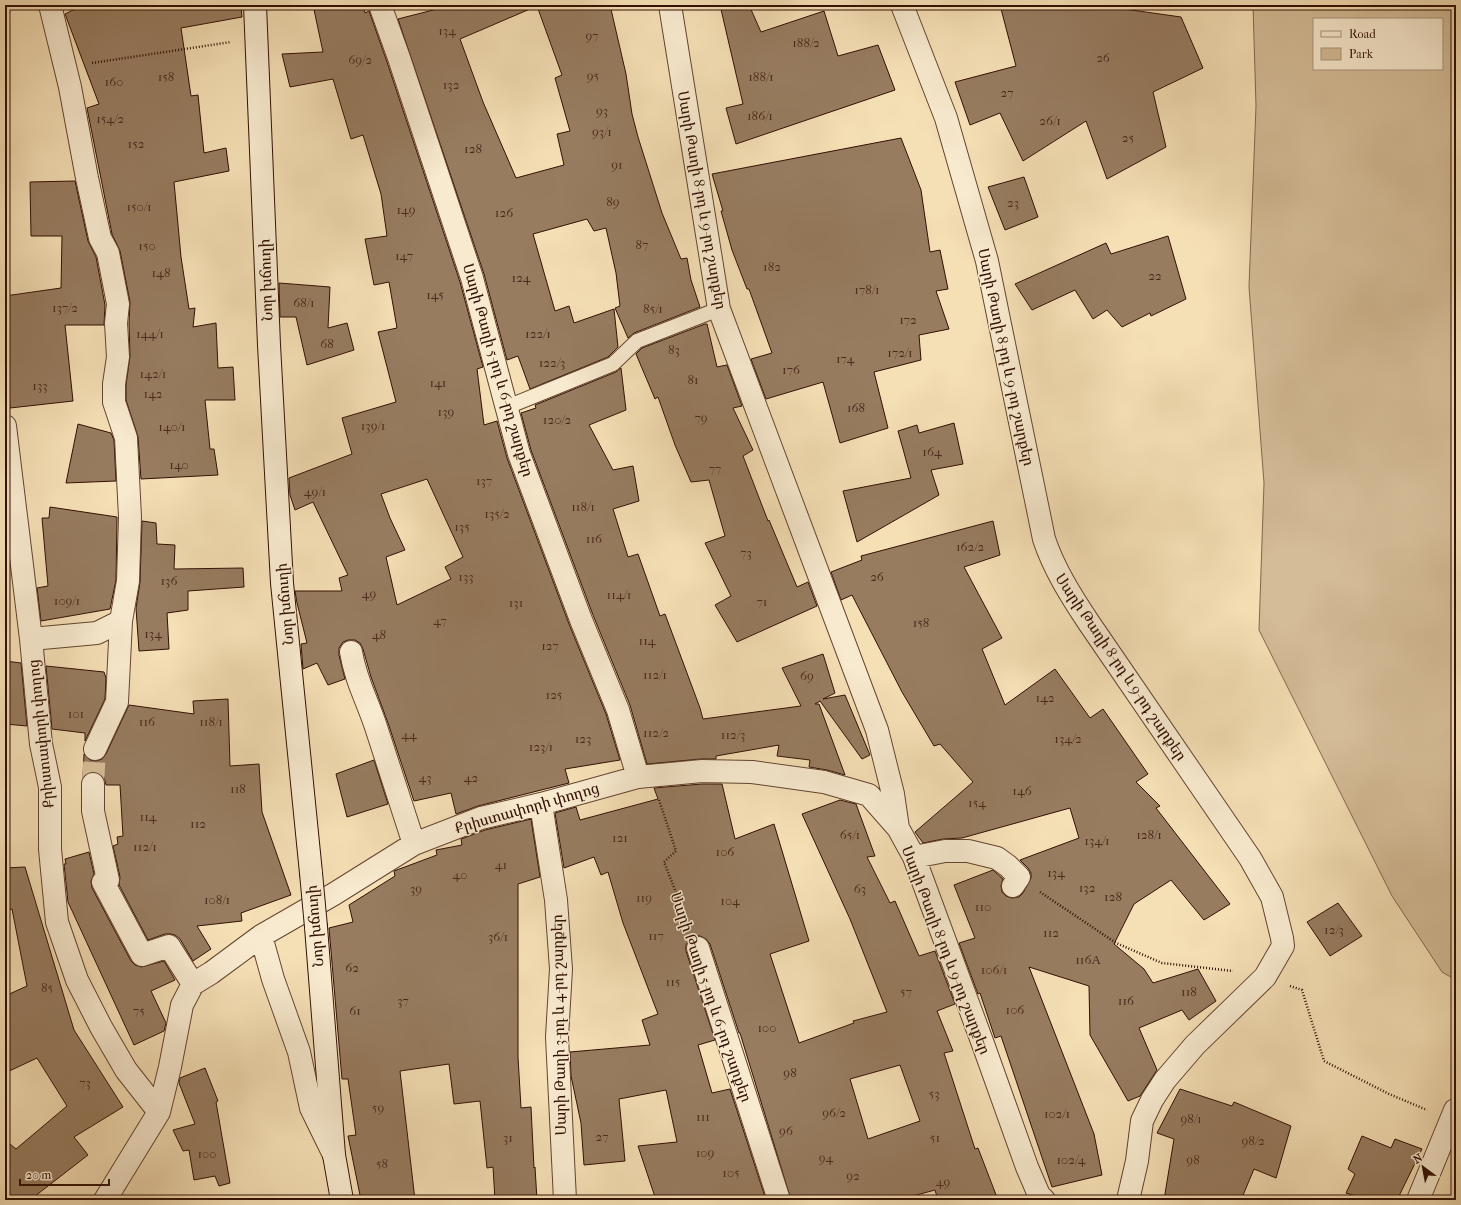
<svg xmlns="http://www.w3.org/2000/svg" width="1461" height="1205" viewBox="0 0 1461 1205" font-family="'IM FELL French Canon','Noto Serif Armenian',serif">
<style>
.green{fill:#d4bc97;stroke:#83664e;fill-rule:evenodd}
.building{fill:#977c60;stroke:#321004;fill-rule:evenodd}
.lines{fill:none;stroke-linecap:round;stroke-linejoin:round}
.minor-tunnel{stroke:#d8c09a;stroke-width:22;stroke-dasharray:22 11;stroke-linecap:butt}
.service-casing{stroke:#634430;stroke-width:16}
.minor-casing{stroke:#634430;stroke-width:24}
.secondary-casing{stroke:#321004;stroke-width:24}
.path{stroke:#321004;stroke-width:2.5;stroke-dasharray:1 2;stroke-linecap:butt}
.service{stroke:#f8eacf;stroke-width:14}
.minor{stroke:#f8eacf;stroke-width:22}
.secondary{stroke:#f8eacf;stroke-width:22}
.secondary-bridge-casing{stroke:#321004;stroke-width:24;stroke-linecap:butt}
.secondary-bridge{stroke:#f8eacf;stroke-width:22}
.labels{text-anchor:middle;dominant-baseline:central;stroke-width:3;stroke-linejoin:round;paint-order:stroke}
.number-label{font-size:13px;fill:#4b2b1b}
.street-label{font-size:15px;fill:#321004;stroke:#f8eacf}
</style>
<rect width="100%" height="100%" fill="#f5dfb5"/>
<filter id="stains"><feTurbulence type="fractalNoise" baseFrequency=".005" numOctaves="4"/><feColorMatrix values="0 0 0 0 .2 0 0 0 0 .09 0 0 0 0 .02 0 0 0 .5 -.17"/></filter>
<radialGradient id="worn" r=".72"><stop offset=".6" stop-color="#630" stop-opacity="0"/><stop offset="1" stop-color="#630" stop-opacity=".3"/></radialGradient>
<path class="green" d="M1253 5H1456V980L1442 972 1392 896 1259 630 1264 483 1249 287 1256 106ZM1314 19H1442V69H1314Z"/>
<path class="building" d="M83 5H241L242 17 181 28 191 96 198 95 204 153 226 148 229 171 174 182 181 257 189 309 195 308 193 327 216 323 218 368 233 367 235 400H205L210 449H214L218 475 141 479 138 437 126 400V385L130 356 129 323 130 302 120 251 112 234 87 108 99 104 65 14Z
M313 5H363L365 13 369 11 387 62 460 282 483 367 477 369 484 425 497 421 507 458 569 624 606 714 620 760 565 769 569 783 478 806 456 814 451 793 414 801 388 723 371 677 363 649 360 643 355 640H348L343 642 339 648V655L345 679 328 685 317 663 303 669 301 644 307 643 297 603 295 591H342L339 578 348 575 313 502 295 510 290 495 289 478 352 454 342 418 396 402 378 332 397 328 389 282 374 285 365 239 387 236 381 194 363 135 351 139 333 79 290 87 282 54 323 52ZM427 479 463 557 445 567 451 579 397 605 386 557 405 550 390 518 381 494Z
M436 5H610L626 74 632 114 638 137 662 213 681 259 687 258 691 280 700 307 634 333 628 338 615 308 620 306 616 273 606 228 594 231 587 219 533 234 555 311 569 306 574 323 614 309 618 347 608 357 530 389 518 356 507 360 484 274 398 19 437 9ZM537 6 562 75 555 78 570 131 557 134 564 165 516 178 483 102 460 39Z
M720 5H749L761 32 824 11 838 56 878 45 895 90 736 144 726 108 743 104Z
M1000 5H1096L1181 17 1203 68 1153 92 1166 147 1107 179 1086 121 1023 161 1000 113 970 125 955 82 1016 66Z
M901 138 921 190 930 252 940 250 948 289 936 291 949 329 919 335 921 360 874 372 888 428 840 443 823 382 766 399 751 359 772 353 749 289H747L732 250 721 211H723L712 174Z
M1024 177 1038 217 1005 230 988 187Z
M75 181 88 241 96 257 105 305 104 325H65L73 401 10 408 5 356V296L61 288 62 236H31L30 182Z
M1168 236 1186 299 1151 316 1150 313 1122 327 1107 310 1093 319 1075 290 1032 310 1015 284 1106 243 1111 254Z
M279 283 330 287 328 328 347 323 354 350 307 365 296 317H280Z
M705 324H707L717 367 727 365 742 406 733 408 753 450 743 456 768 521 769 520 797 587 808 582 817 606 737 642 715 605 731 596 705 543 725 536 709 480 691 482 675 445 658 397 655 399 636 354 642 348Z
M621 368 626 410 589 425 613 470 633 466 639 501 613 509 628 557 638 554 660 616 665 614 700 708 703 719 801 706 782 668 823 654 835 693 823 699 845 695 870 755 862 759 820 701 815 704H819L845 775 827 770 809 767 810 760 777 756 779 745 716 756V759H701L647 764 630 705 593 615 531 450 521 413 536 408 535 405 616 372Z
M954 423 963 464 931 470 939 495 857 542 843 491 911 478 898 431 917 425 919 433Z
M78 424 111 433 114 440 116 481 66 483Z
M50 507 117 517 116 580 110 609 41 621 37 588 48 586 42 518H49Z
M142 521 156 523 157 544 175 545 174 569 243 568 244 587 188 591V610L167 613 169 649 139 651 136 608 140 582Z
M993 521 1000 555 964 567 1002 638 982 649 1005 705 1055 669 1090 718 1103 709 1148 774 1136 782 1160 806 1156 808 1230 904 1204 920 1171 880 1134 904 1114 944 1144 969 1153 983 1198 969 1216 1001 1189 1020 1182 1010 1139 1028 1157 1070 1140 1096 1128 1101 1090 1035 1089 986 1029 967 1094 1134 1102 1175 1052 1187 1001 1036 995 1038 980 993 978 994 959 943 975 938 954 885 993 870 1003 879 1001 886 1002 892 1006 896 1012 898 1019 897 1023 893 1031 878V873L1028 868 1020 860 1079 838 1070 808 962 838 943 839 923 843 915 832 973 782 940 744 934 746 902 692 852 595 841 600 831 572 862 560 861 556Z
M5 661 21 663 27 726 5 724Z
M46 666 104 672 106 678 105 699 85 741V733L52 729Z
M228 699 230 766 259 764 262 812 291 895 241 913 242 921 197 926 211 949 193 961 180 939 175 935 171 934H165L148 940 119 885 120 877 113 846 118 844 117 837 123 836 120 785H106L104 777 99 773 93 772 87 773 83 777 84 754 90 760 96 761 102 759 106 754 129 705 194 714 193 701Z
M374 760 388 804 347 817 336 774Z
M702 784H722L735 839 774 824 809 941 770 954 799 1043 854 1023 853 1021 887 1012 850 919 802 814 840 800 856 804 875 856 867 857 890 903 895 901 919 956 935 951 955 1004 937 1011 953 1051 944 1053 975 1149 978 1148 998 1200H938L935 1190 898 1200H791L740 1033H739L710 944 706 939 700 936H694L689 940 686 945V951L715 1040 698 1045 712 1093 730 1089 766 1200H656L638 1146 677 1142 666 1090 619 1099 625 1161 584 1165 581 1123 571 1076 570 1052 650 1045 642 1020 658 1014 623 923 608 872 601 875 594 857 564 868 555 813 576 807 580 820 658 799 654 788ZM900 1065 920 1121 868 1139 850 1079Z
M531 819 540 877 518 884V1057L521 1108 531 1107 534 1168 535 1167 537 1200H495L493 1167 487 1168 480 1101 454 1104 449 1064 400 1071 415 1200H361L348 1136 356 1135 348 1079H342L329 928 353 922 349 905 395 876 394 871 437 855 436 850 462 845 461 839 485 830Z
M89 852 94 874 91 881 92 888 131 961 135 965 141 967 164 961 175 980 151 991 166 1023 164 1031 134 1045 68 902 64 864H66L65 859Z
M25 867 74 1030 123 1107 74 1137 88 1155 30 1200H5V1140L16 1149 67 1106 37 1058 5 1073V996L27 986 12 909 5 911V868Z
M1338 903 1362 936 1330 956 1307 922Z
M205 1068 218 1101 216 1102 230 1183 219 1186 215 1176 194 1180 189 1150 183 1151 173 1130 195 1124 179 1083 180 1078Z
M1180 1089 1232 1106 1234 1102 1291 1126 1276 1178 1254 1169 1241 1200H1164L1174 1139 1157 1133Z
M1362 1136 1391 1148 1395 1139 1422 1149 1397 1200H1368L1346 1193 1355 1174 1348 1169Z"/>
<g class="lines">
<path class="minor-tunnel" d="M93 784 95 749"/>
<defs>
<path id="service" d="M507 407 613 364 637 341 719 309"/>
<path id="minor" d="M380 5 399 58 472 278 519 454 581 620 618 710 638 777
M670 5 719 309 877 730 893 794 898 828 914 857 983 1044 1027 1167 1039 1195 1044 1200
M902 5 946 118 987 261 1044 539C1054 569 1071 596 1089 623L1250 858 1272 897 1282 938 1283 946 1265 977 1195 1045 1165 1080 1152 1100 1142 1121 1137 1161 1128 1200
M5 426 31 639 41 744 50 787V849L57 922 77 980 101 1027 126 1070 159 1112
M31 639 97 633 121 621 128 581 130 517 126 438 114 402V384L118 357 116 323 118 304 108 253 100 238 87 178 70 87 50 5
M351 652C356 681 367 700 376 727 389 766 401 805 414 844
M95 749 117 702 121 621
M93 784V811L108 880 103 882 142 955 169 946 193 984
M541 804 556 900 561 969 557 1037 565 1200
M914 857 945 851H968L997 858 1008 866 1019 877 1013 886
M261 936 273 979 299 1052 311 1108 334 1155
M698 948 779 1200
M105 1200 159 1112 170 1067 182 1005 193 984 211 973 261 936 334 894 414 844 481 818 541 804 638 777 702 771 752 772 824 782 869 795 898 828
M1418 1200 1455 1110"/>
<path id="secondary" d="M255 5 269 345 282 583 311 873
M316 927 334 1155 342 1200"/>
</defs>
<use href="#service" class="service-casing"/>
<use href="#minor" class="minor-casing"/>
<use href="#secondary" class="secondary-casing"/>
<path class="path" d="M92 63 231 42
M659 800 676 851 664 862 688 923
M1040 892 1116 943 1162 963 1233 971
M1290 986 1302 990 1324 1061 1389 1094 1427 1110"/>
<use href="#service" class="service"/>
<use href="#minor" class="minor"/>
<use href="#secondary" class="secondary"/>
<defs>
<path id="secondary-bridge" d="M311 873 316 927"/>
</defs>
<use href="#secondary-bridge" class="secondary-bridge-casing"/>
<use href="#secondary-bridge" class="secondary-bridge"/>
</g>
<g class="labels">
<g class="number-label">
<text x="447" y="30">134</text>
<text x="592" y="35">97</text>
<text x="806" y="42">188/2</text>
<text x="1103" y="57">26</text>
<text x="360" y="59">69/2</text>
<text x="593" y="75">95</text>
<text x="166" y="76">158</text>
<text x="761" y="76">188/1</text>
<text x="114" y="81">160</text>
<text x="451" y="84">132</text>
<text x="1007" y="92">27</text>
<text x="602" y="110">93</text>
<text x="760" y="115">186/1</text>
<text x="110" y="118">154/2</text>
<text x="1050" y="120">26/1</text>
<text x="602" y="131">93/1</text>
<text x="1128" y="137">25</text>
<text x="136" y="143">152</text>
<text x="473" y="148">128</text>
<text x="617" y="164">91</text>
<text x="613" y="201">89</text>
<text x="1013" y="202">23</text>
<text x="139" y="206">150/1</text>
<text x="406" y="209">149</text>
<text x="504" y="212">126</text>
<text x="642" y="244">87</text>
<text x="147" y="245">150</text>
<text x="404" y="255">147</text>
<text x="772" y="266">182</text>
<text x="161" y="272">148</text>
<text x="1155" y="275">22</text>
<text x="521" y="277">124</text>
<text x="867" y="289">178/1</text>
<text x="435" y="294">145</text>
<text x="304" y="302">68/1</text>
<text x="65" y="307">137/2</text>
<text x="653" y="308">85/1</text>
<text x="908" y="319">172</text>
<text x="150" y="333">144/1</text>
<text x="538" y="333">122/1</text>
<text x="327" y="343">68</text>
<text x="674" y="349">83</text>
<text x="900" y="352">172/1</text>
<text x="845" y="358">174</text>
<text x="552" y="362">122/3</text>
<text x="791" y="369">176</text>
<text x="153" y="373">142/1</text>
<text x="693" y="379">81</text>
<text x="438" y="382">141</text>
<text x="40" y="385">133</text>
<text x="153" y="393">142</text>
<text x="856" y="407">168</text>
<text x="446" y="411">139</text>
<text x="701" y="417">79</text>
<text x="557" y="419">120/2</text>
<text x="373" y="425">139/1</text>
<text x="172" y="426">140/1</text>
<text x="932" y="451">164</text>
<text x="179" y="464">140</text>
<text x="715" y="468">77</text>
<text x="484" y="480">137</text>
<text x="315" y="491">49/1</text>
<text x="583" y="506">118/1</text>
<text x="497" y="513">135/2</text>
<text x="462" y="526">135</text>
<text x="594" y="538">116</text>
<text x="970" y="546">162/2</text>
<text x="746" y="552">73</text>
<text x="466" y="576">133</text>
<text x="877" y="576">26</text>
<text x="169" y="580">136</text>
<text x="369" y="593">49</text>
<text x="619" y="594">114/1</text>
<text x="67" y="600">109/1</text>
<text x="762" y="601">71</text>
<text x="516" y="602">131</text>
<text x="440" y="620">47</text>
<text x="921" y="622">158</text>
<text x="153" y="633">134</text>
<text x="379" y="634">48</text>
<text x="647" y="640">114</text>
<text x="550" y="645">127</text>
<text x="655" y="674">112/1</text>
<text x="807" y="675">69</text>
<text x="554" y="694">125</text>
<text x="1045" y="697">142</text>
<text x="76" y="713">101</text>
<text x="147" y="721">116</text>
<text x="211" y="721">118/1</text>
<text x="656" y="732">112/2</text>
<text x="409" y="734">44</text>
<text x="733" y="734">112/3</text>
<text x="583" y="738">123</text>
<text x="1068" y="738">134/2</text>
<text x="541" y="746">123/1</text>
<text x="425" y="777">43</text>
<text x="471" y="777">42</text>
<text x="238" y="788">118</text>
<text x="1022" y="790">146</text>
<text x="977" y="802">154</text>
<text x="148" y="816">114</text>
<text x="198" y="823">112</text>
<text x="850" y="834">65/1</text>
<text x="1149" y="834">128/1</text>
<text x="620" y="837">121</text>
<text x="1097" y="840">134/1</text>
<text x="145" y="846">112/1</text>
<text x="725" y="851">106</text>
<text x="501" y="864">41</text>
<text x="1056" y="872">134</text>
<text x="460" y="874">40</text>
<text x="1087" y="887">132</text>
<text x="416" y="888">39</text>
<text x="860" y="888">63</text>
<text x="1113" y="896">128</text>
<text x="644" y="897">119</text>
<text x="217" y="899">108/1</text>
<text x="730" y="900">104</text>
<text x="983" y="906">110</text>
<text x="1334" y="929">12/3</text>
<text x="1051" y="932">112</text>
<text x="656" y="935">117</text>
<text x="498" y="936">36/1</text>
<text x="1088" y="959">116А</text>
<text x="352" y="967">62</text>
<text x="994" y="969">106/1</text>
<text x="673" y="981">115</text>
<text x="47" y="987">85</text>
<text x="906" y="991">57</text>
<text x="1189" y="991">118</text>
<text x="403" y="1000">37</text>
<text x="1126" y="1000">116</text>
<text x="1015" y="1009">106</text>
<text x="139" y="1010">75</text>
<text x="355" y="1010">61</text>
<text x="767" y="1027">100</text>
<text x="790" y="1072">98</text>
<text x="85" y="1082">73</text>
<text x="934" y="1093">53</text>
<text x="378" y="1107">59</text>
<text x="834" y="1112">96/2</text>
<text x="1057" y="1113">102/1</text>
<text x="703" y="1116">111</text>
<text x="1191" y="1118">98/1</text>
<text x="786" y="1130">96</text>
<text x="602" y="1136">27</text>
<text x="508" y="1137">31</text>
<text x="935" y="1137">51</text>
<text x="1253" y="1140">98/2</text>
<text x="705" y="1152">109</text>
<text x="207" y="1153">100</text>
<text x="826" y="1157">94</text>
<text x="1071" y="1159">102/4</text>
<text x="1193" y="1159">98</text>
<text x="382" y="1163">58</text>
<text x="731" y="1172">105</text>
<text x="853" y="1175">92</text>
<text x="943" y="1181">49</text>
</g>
<g class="street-label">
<text transform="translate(702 200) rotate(80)">Սարի Թաղի 8-րդ և 9-րդ շարքեր</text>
<text transform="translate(266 280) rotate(-92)">Նոր խճուղի</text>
<text transform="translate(1006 357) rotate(78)">Սարի Թաղի 8-րդ և 9-րդ շարքեր</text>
<text transform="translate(498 370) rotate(74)">Սարի Թաղի 5-րդ և 6-րդ շարքեր</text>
<text transform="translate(285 604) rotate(-95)">Նոր խճուղի</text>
<text transform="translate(1121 667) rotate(56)">Սարի Թաղի 8-րդ և 9-րդ շարքեր</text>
<text transform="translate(41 734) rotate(-96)">Քրիստափորի փողոց</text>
<text transform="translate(527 808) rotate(-16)">Քրիստափորի փողոց</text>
<text transform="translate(315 926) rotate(-95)">Նոր խճուղի</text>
<text transform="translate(946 950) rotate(69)">Սարի Թաղի 8-րդ և 9-րդ շարքեր</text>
<text transform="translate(711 997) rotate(71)">Սարի Թաղի 5-րդ և 6-րդ շարքեր</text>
<text transform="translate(559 1025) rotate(-91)">Սարի Թաղի 3-րդ և 4-րդ շարքեր</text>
</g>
</g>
<rect width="1461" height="1205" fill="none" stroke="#f5dfb5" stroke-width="20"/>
<rect x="6" y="6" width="1449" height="1193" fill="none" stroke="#321004" stroke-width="2"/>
<rect x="10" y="10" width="1441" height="1185" fill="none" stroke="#321004"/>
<rect x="1313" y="18" width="130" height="52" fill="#f8eacf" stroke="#a9937e"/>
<rect x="1321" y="31" width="20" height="6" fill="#f8eacf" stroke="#a9937e"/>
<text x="1349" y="38" font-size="12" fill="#321004">Road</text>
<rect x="1321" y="48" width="20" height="12" fill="#d4bc97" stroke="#a9937e"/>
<text x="1349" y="58" font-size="12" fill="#321004">Park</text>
<g transform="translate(1423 1167) rotate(328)" stroke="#f8eacf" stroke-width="3" paint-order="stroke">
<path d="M0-3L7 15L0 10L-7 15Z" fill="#321004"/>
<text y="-6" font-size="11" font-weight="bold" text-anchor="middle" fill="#321004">N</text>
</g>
<path d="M20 1179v6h89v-6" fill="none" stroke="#321004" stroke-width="2"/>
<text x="26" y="1179" font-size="12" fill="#321004" stroke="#f8eacf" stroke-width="3" paint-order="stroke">20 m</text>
<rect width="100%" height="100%" filter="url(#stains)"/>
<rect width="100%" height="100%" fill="url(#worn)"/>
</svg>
